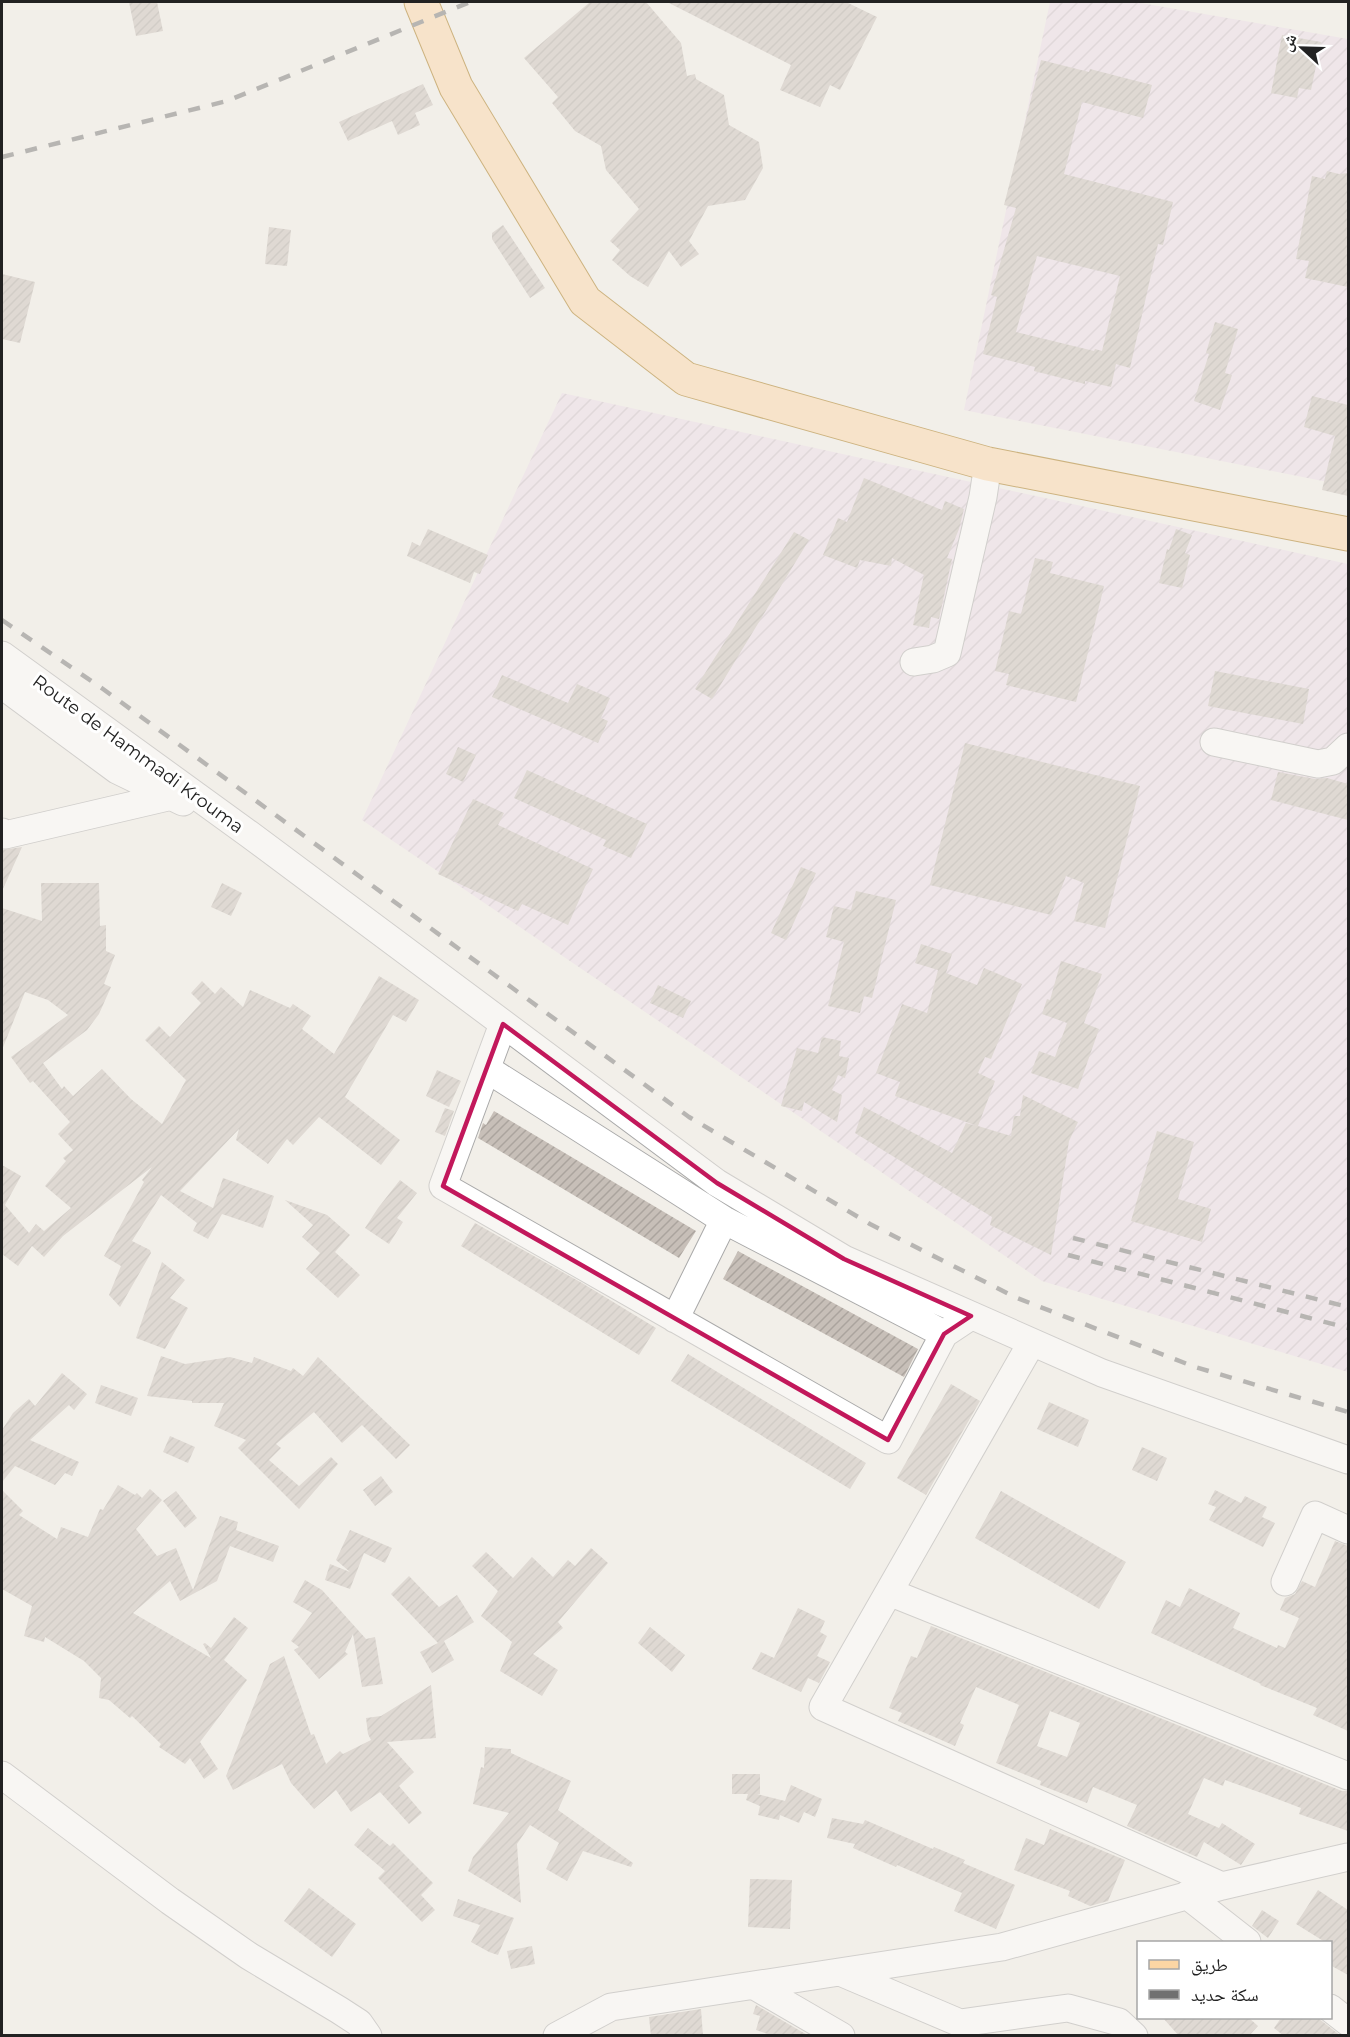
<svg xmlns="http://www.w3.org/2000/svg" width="1350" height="2037" viewBox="0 0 1350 2037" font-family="Montserrat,'Noto Naskh Arabic',sans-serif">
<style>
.industrial{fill:url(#industrial-furrows)}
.building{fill:url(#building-hatch);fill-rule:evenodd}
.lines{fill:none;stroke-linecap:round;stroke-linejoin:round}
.minor-casing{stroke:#a9a9a9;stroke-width:29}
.major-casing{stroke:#a06b00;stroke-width:35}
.minor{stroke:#fff;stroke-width:27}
.major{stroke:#fcd6a4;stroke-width:33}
.rail{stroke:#707070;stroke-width:4.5;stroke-dasharray:12 12;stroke-linecap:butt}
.marked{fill:none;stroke:#c2185b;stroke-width:4.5;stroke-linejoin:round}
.labels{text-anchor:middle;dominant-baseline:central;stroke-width:6;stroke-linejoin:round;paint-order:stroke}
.street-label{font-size:18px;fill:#222;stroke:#fff}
</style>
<defs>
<pattern id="industrial-furrows" width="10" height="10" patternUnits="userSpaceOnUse" patternTransform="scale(1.5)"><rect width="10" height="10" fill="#ebdbe8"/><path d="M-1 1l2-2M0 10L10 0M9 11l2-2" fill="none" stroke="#c9bcc7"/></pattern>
<pattern id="building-hatch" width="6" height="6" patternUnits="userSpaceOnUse" patternTransform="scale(1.5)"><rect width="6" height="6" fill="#c7bfb8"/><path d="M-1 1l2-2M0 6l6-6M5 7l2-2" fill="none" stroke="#aba49e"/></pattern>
</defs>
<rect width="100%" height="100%" fill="#f2efe9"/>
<path class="industrial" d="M1050 2H1135L1348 39V486L964 410Z
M562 393 1348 564V1372L1042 1281 362 820Z"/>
<path class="building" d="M129 2H157L163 31 136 36Z
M590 2H646L681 43 687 76 695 74 696 79 724 95 729 125 759 142 763 168 745 200 708 206 689 241 699 254 681 267 669 251 648 287 630 276 612 260 620 250 610 241 639 209 606 170 601 146 575 131 552 103 558 97 524 58Z
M667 2H846L877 17 840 90 830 85 820 107 780 90 791 65Z
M1282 35 1321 42 1311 90 1299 88 1297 98 1271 93Z
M1041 60 1089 72 1090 69 1152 85 1143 118 1082 102 1064 174 1173 202 1163 245 1158 244 1130 368 1116 364 1111 387 1085 381V384L1034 371 1035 367 983 354 997 297 991 295 1016 208 1004 205ZM1037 256 1120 276 1102 351 1095 349 1094 351 1016 332Z
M423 84 433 105 415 113 420 125 398 135 392 121 348 141 339 122Z
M1327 171 1339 174 1348 173V287L1305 278 1309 261 1296 259 1312 176 1325 179Z
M503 225 545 288 530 298 492 239V233Z
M269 227 291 230 287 266 265 264Z
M2 274 35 282 20 343 2 339Z
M1215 322 1238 329 1225 373 1232 375 1220 410 1194 401 1209 354 1206 353Z
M1312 396 1348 405V496L1322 490 1335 436 1304 427Z
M864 478 942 510 945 501 964 509 959 529 947 558 952 559 939 619 931 617 929 628 913 625 924 575 892 558 891 566 860 560 857 568 823 555 838 518 847 522Z
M428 529 488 555 480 574 474 572 470 583 407 556 412 542 420 546Z
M1176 529 1192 535 1185 553 1190 555 1182 588 1159 583 1167 549 1169 550Z
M794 532 809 540 712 699 695 689Z
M1035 558 1053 562 1050 573 1104 586 1076 702 1006 685 1009 674 995 671 1009 611 1021 614Z
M1215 671 1309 689 1303 724 1208 706Z
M502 675 568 703 577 684 610 698 601 718 608 721 598 743 492 697Z
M965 743 1140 786 1105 928 1074 921 1084 883 1066 876 1051 915 930 885Z
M458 747 476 755 463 782 446 774Z
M527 770 647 824 631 858 603 846 606 840 514 798Z
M1278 772 1315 779 1327 778 1348 784V820L1271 800Z
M473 799 504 813 498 825 593 869 568 925 522 904 518 911 438 874Z
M22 847 2 891V850Z
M801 867 816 873 786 940 771 933Z
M41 883H99L100 926 106 925V951L115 955 104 984 111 987 99 1014 87 1030 43 1063 62 1089 64 1086 73 1096 102 1069 131 1099 162 1124 186 1080 145 1040 159 1026 170 1037 201 1003 191 993 202 981 215 994 221 987 243 1007 250 990 290 1008 293 1004 311 1016 302 1029 334 1054 379 976 419 1000 406 1022 393 1015 345 1097 400 1140 381 1165 319 1117 293 1145 287 1139 268 1164 236 1140 239 1129 180 1191 213 1208 223 1178 274 1196 263 1228 222 1214 208 1239 193 1231 197 1223 161 1195 132 1241 150 1250 151 1253 120 1307 109 1295 121 1266 104 1256 144 1182 142 1180 152 1167 63 1236 44 1257 32 1246 18 1266 2 1254V1165L21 1176 5 1205 29 1233 36 1224 44 1231 71 1208 45 1186 66 1161 63 1158 73 1150 58 1134 70 1122 33 1081 30 1083 11 1057 68 1015 48 1000 25 992 2 1050V908L42 921Z
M222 883 242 893 231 916 211 907Z
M856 891 896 900 872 998 864 996 860 1013 828 1006 844 942 826 937 834 906 851 910Z
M921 944 952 954 946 973 977 985 984 968 1022 984 991 1059 985 1057 978 1073 995 1081 978 1126 1011 1136 1014 1116H1020L1023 1095 1078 1122 1069 1141 1051 1255 990 1225 992 1217 855 1133 864 1107 952 1153 966 1123 977 1126 895 1096 900 1082 876 1073 902 1004 927 1013 938 970 915 963Z
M1061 961 1102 974 1084 1023 1099 1029 1078 1089 1031 1073 1039 1051 1055 1057 1067 1023 1042 1014 1047 999 1050 1000Z
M658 985 691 1001 683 1018 650 1003Z
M822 1037 841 1041 839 1056 849 1058 845 1078 838 1075 832 1090 842 1095 837 1122 804 1102 802 1111 781 1106 797 1048 818 1053Z
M437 1070 461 1081 449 1107 426 1096Z
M445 1108 454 1111 445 1136 435 1132Z
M494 1111 696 1231 679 1258 478 1138 483 1123 486 1125Z
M1157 1131 1194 1142 1178 1199 1211 1209 1202 1242 1131 1221Z
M400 1180 417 1193 397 1218 403 1222 389 1244 365 1228 378 1208Z
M285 1200 327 1215 350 1235 335 1252 360 1275 338 1298 306 1269 320 1253 302 1237 313 1225Z
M475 1223 582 1283 656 1328 639 1355 461 1246Z
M738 1251 918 1349 904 1377 723 1279Z
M162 1262 185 1280 170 1298 188 1308 165 1349 136 1338Z
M688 1354 866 1463 850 1489 671 1381Z
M161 1356 185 1364 230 1357 252 1363 254 1357 291 1371 293 1368 303 1376 318 1357 410 1445 396 1459 362 1425 342 1443 314 1412 276 1444 281 1448 269 1460 299 1486 331 1457 338 1464 299 1509 238 1448 246 1440 214 1426 224 1403H192V1401L147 1396Z
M62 1373 87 1394 74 1410 69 1405 30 1440 79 1462 72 1476 65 1473 55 1485 15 1466 2 1482V1430L13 1413 29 1399 35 1406Z
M951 1384 980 1401 926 1495 897 1478Z
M101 1385 138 1398 131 1416 95 1403Z
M1049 1402 1089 1420 1078 1447 1037 1429Z
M170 1436 195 1447 188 1463 163 1452Z
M1142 1447 1167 1458 1157 1481 1132 1470Z
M381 1476 393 1492 375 1506 363 1490Z
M118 1485 135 1495 137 1493 142 1498 150 1489 162 1500 136 1529 157 1556 176 1548 193 1590 220 1516 238 1522 236 1530 279 1546 273 1562 230 1546 217 1581 180 1601 170 1581 133 1613 211 1658 203 1644 205 1643 211 1648 234 1617 248 1628 224 1660 247 1680 200 1742 218 1769 204 1779 190 1758 185 1764 159 1747 161 1744 132 1716 130 1718 109 1700 99 1698 101 1678 84 1661 45 1637 44 1642 24 1636 32 1606 2 1589V1490L23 1511 19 1515 57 1539 61 1527 88 1537 100 1509 103 1510Z
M1215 1490 1241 1503 1245 1496 1267 1507 1262 1517 1275 1523 1263 1547 1209 1520 1216 1507 1208 1504Z
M176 1491 197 1518 185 1528 163 1501Z
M1001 1491 1126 1562 1099 1609 975 1538Z
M350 1530 392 1548 385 1563 364 1553 350 1589 325 1580 330 1564 350 1572 336 1560Z
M1335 1541 1348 1546V1731L1313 1715 1317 1708 1260 1685 1261 1684 1151 1633 1166 1600 1180 1607 1189 1588 1240 1613 1233 1628 1277 1648 1278 1645 1285 1648 1299 1618 1280 1610 1285 1598 1295 1594 1302 1581 1315 1587Z
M591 1548 608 1563 558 1622 563 1628 533 1654 558 1670 542 1696 500 1671 512 1642 481 1616 498 1591 472 1566 486 1552 513 1578 532 1557 553 1577 568 1560 575 1566Z
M409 1576 439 1607 457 1595 474 1622 444 1641 454 1660 432 1673 420 1652 438 1643 391 1594Z
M305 1580 322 1590 366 1639 375 1637 383 1684 362 1687 353 1634 345 1652 348 1654 319 1679 294 1650 299 1647 291 1641 312 1613 293 1602Z
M798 1608 825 1621 820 1632 827 1636 817 1656 830 1662 819 1683 808 1678 801 1692 752 1669 761 1652 774 1658Z
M931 1626 1342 1791H1348V1831L1299 1814 1301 1808 1267 1795 1225 1780 1223 1786 1204 1778 1188 1814 1219 1828 1222 1823 1255 1844 1241 1865 1204 1842 1197 1857 1127 1826 1137 1805 1093 1787 1087 1803 1040 1785 1041 1781 996 1763 1019 1705 976 1687 960 1723 964 1725 955 1746 898 1721 902 1713 889 1708 911 1656 917 1658ZM1050 1711 1080 1723 1067 1757 1037 1746Z
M650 1627 685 1655 672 1672 638 1643Z
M284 1656 311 1735 314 1734 326 1764 340 1751 343 1754 371 1740 368 1734 366 1718 381 1716 431 1685 436 1738 387 1742 414 1772 399 1786 422 1813 409 1824 380 1792 351 1812 336 1790 314 1809 291 1783 282 1764 233 1790 226 1776 270 1664Z
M485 1747 511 1749V1753L571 1781 558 1810 633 1863 631 1867 583 1851 567 1881 546 1869 559 1843 530 1825 517 1844 521 1903 468 1871 473 1857 509 1813 473 1804 481 1767 484 1768Z
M732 1774H760V1794H757L785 1801 791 1785 822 1799 815 1817 804 1812 799 1823 780 1815 779 1820 758 1815 760 1806 746 1800 748 1794H732Z
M832 1818 863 1824 865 1820 933 1849 934 1847 965 1860 963 1863 1015 1885 996 1929 954 1911 962 1893 897 1865 896 1867 853 1848 855 1844 827 1838Z
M368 1828 390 1846 393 1843 433 1883 421 1895 435 1910 422 1922 378 1878 385 1871 354 1845Z
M1050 1829 1125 1860 1108 1901 1090 1906 1068 1896 1070 1891 1014 1870 1026 1838 1044 1845Z
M750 1879 792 1880 790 1929 748 1927Z
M309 1888 356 1924 332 1957 284 1921Z
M1318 1890 1348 1910V1975L1330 1965V1942H1325L1296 1924Z
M458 1899 514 1918 498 1955 489 1952 471 1942 480 1925 453 1916Z
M1262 1910 1279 1921 1268 1938 1252 1926Z
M532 1946 535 1964 511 1969 507 1951Z
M756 2005 809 2036H773L756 2030 760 2016 753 2014Z
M701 2009 703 2036H651L649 2017Z
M1163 2018H1249L1258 2026 1249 2036H1179Z
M1281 2018H1318L1341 2036H1284L1274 2028Z"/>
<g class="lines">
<defs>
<path id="minor" d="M2 655 249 834 717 1183 844 1259 1102 1373 1348 1460
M914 662 933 659 947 653 983 497 988 464
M2 685 117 770 183 802
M1214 742 1318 764 1333 761 1348 747
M2 832 5 835 172 796
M503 1024 443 1186 888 1440 944 1334 971 1316
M487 1069 724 1220 944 1334
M675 1319 724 1220
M1032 1342 823 1707 1222 1886 1348 1857
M1285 1582 1315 1515 1348 1530
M889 1592 1348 1776
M2 1775 170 1901 249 1956 339 2010 359 2023 368 2036
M1187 1895 1247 1942
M840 1972 960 2023 1068 2008 1119 2022 1134 2036
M753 1985 841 2036
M1330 2008 1348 2022
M557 2036 611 2007 1002 1947 1222 1886"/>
<path id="major" d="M421 2 456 87 585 301 686 379 988 464 1348 534"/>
</defs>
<use href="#minor" class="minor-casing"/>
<use href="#major" class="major-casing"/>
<use href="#minor" class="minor"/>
<use href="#major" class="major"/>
<path class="rail" d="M2 157 227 101 470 2
M2 620 103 689 689 1117 870 1224 1017 1298 1195 1367 1348 1412
M1073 1238 1348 1307
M1068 1255 1348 1328"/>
</g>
<path d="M0 0H1350V2037H0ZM503 1024 717 1183 844 1259 971 1316 944 1334 888 1440 443 1186Z" fill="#f2efe9" fill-opacity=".55" fill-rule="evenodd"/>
<path class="marked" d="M503 1024 717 1183 844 1259 971 1316 944 1334 888 1440 443 1186Z"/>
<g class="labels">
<g class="street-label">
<text transform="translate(138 754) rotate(36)">Route de Hammadi Krouma</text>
</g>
</g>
<rect width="1350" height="2037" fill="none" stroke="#222222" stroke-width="6"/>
<rect x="1137" y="1941" width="195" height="78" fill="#ffffff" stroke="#a7a7a7" stroke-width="1.5"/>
<rect x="1149" y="1960" width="30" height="9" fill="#fcd6a4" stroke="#a7a7a7" stroke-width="1.5"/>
<text x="1191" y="1971" font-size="18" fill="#222222">طريق</text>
<rect x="1149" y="1990" width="30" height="9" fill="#707070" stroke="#a7a7a7" stroke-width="1.5"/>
<text x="1191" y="2001" font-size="18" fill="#222222">سكة حديد</text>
<g transform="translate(1302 48) rotate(292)" stroke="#ffffff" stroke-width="4.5" paint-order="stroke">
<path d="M0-4.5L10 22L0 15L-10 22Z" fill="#222222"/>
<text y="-9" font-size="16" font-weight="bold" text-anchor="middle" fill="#222222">ش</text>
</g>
</svg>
